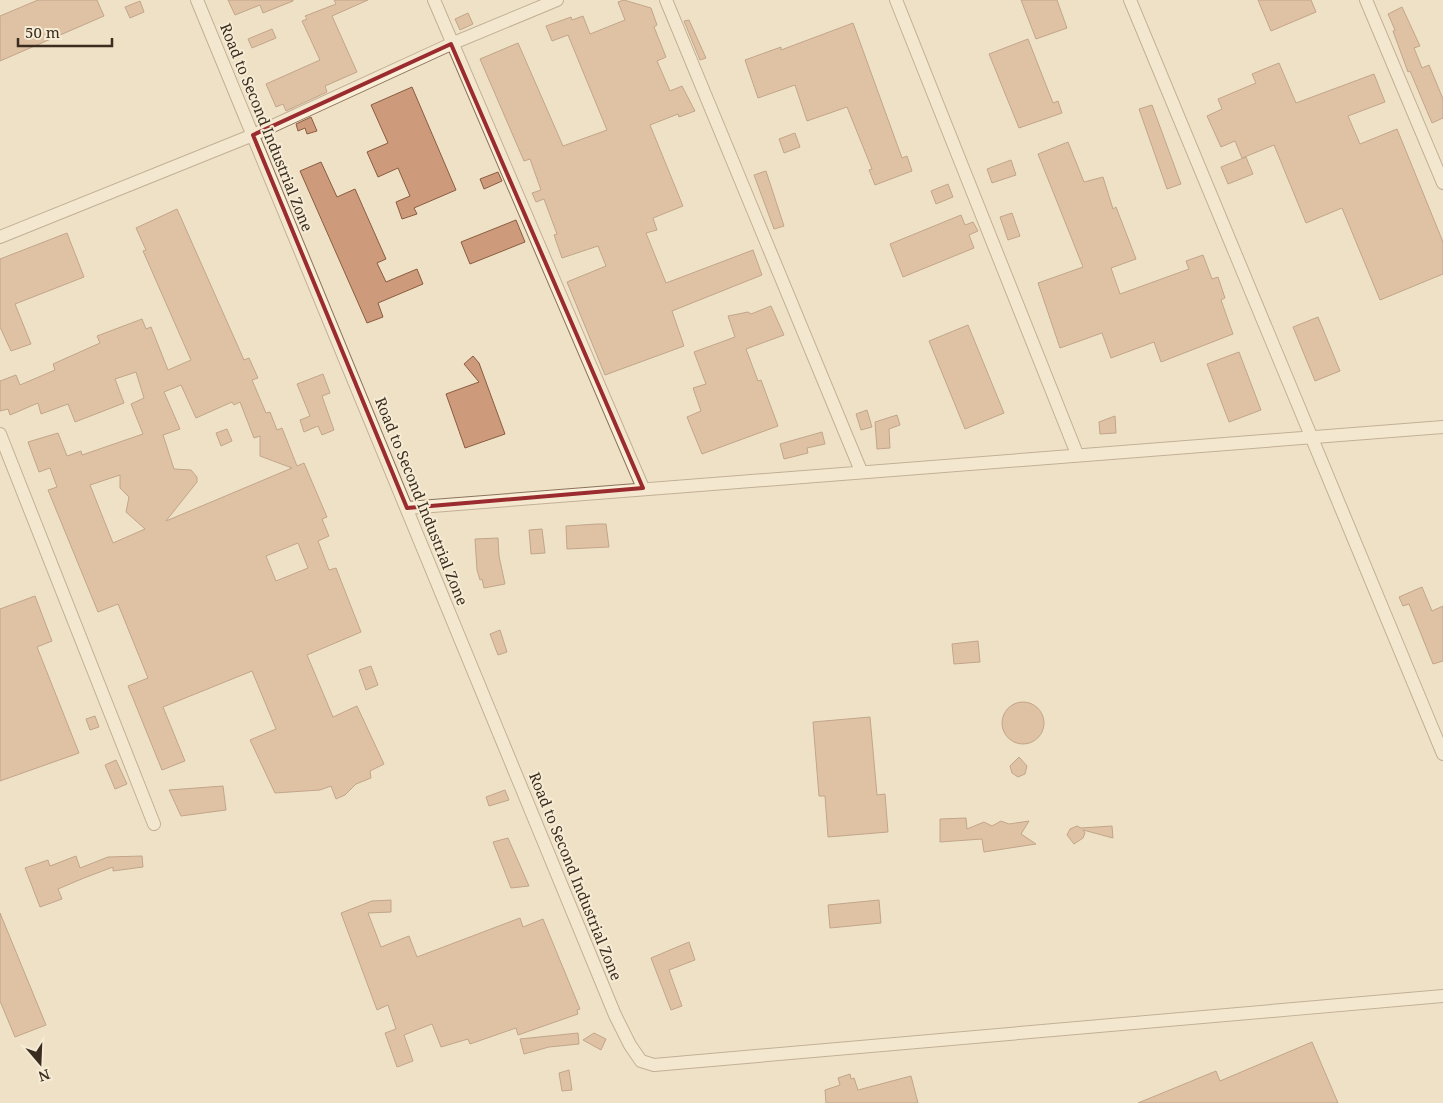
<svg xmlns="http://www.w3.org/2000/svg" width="1443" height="1103" viewBox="0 0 1443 1103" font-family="'Noto Serif',serif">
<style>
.building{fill:#cd9b7b;stroke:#8a5c41;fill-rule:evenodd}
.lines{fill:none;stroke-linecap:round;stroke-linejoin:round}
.minor-casing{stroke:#8a735b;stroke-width:14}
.minor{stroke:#f9efd9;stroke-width:12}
.marked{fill:none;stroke:#9a2b2e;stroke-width:4;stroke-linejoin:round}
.labels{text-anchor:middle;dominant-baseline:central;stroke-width:4;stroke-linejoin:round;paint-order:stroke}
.street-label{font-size:15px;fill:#3a2c1f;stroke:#f6ecd5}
</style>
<rect width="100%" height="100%" fill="#efe1c6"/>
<path class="building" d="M38 0H97L104 16 0 61V16Z
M228 0H293V1L263 13 260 5 235 15Z
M334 0H368L332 16 357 72 325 86 327 92 286 111 283 104 276 107 266 84 320 60 302 21 307 19 305 16 336 4Z
M624 0 651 8 657 25 654 27 666 57 657 61 670 91 682 86 695 111 679 117 678 114 650 125 683 206 653 218 657 230 646 233 666 283 753 250 762 275 672 311 684 346 605 375 567 282 606 266 598 246 562 258 554 235 557 234 544 199 536 202 532 193 541 190 530 159 524 161 480 59 518 43 563 146 607 130 568 35 552 41 546 26 571 17 572 20 583 16 590 34 625 20 618 2Z
M1021 0H1057L1067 28 1036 39Z
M1258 0H1311L1316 12 1271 31Z
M140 1 144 12 130 18 125 7Z
M1402 7 1420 46 1414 48 1422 68 1429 65 1443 99V118L1432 123 1410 71 1408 72 1393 31 1395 30 1388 14Z
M468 13 473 24 460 30 455 19Z
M689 20 706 58 700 60 684 21Z
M853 23 902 158 907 156 912 171 875 185 869 170 872 169 847 107 807 121 795 85 758 98 745 60 781 47V50Z
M272 29 276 38 252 48 248 39Z
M1028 39 1053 103 1058 101 1062 113 1019 128 989 54Z
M1279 63 1296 103 1374 74 1385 102 1348 116 1360 144 1397 129 1443 242V274L1380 300 1342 208 1306 223 1274 145 1242 158 1235 141 1221 147 1207 116 1222 109 1218 99 1256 83 1252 74Z
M412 87 456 190 414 208 417 214 402 219 396 202 410 196 398 168 378 177 367 152 388 143 371 105Z
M1152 105 1181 184 1167 189 1139 109Z
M311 117 317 131 307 134 305 128 298 131 296 124Z
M795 133 800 147 784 153 779 139Z
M1068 142 1084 182 1103 177 1113 209 1116 207 1136 259 1111 268 1120 294 1189 269 1186 261 1203 255 1212 279 1218 277 1225 298 1221 300 1233 334 1161 362 1154 342 1111 358 1102 333 1060 348 1038 283 1083 267 1038 154Z
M1246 157 1253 174 1228 184 1221 167Z
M1011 160 1016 175 992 183 987 169Z
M321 162 337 197 355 189 386 259 377 263 386 282 417 269 423 284 378 303 383 317 367 323 300 171Z
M766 171 784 226 774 229 754 175Z
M498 172 502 181 484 189 480 179Z
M948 184 953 197 936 204 931 191Z
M177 209 244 360 249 358 258 378 252 380 266 413 270 412 277 430 282 428 297 466 304 463 327 517 322 519 329 536 318 541 329 570 336 568 361 632 307 655 333 717 357 706 384 764 370 771 371 778 356 784 345 795 336 799 331 786 320 790 275 793 250 740 276 729 252 671 163 707 185 761 162 770 128 686 148 678 118 604 98 612 48 490 57 487 50 468 39 472 28 442 58 433 67 456 81 451 82 455 143 434 131 404 144 398 136 372 115 379 124 403 75 422 68 404 41 414 38 403 10 415 8 409 0 411V381L16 375 20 385 55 370 53 364 100 343 97 336 142 319 146 329 151 327 168 370 191 360 143 251 146 250 136 228ZM181 385 196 418 232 402 234 405 240 402 254 438 260 436V456L292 468 166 521 197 482V477L191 470 174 469 163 435 180 429 164 392ZM120 475V488L129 497 126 512 145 529 113 543 90 485ZM298 543 308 568 276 581 266 556Z
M1012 213 1020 236 1008 240 1000 217Z
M961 215 965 225 973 222 978 231 969 235 974 248 903 277 890 244Z
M516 220 525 242 470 264 461 242Z
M67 233 84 277 15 304 31 344 11 351 0 327V259Z
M771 306 784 335 746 349 758 381 761 380 778 426 702 454 687 417 701 411 693 388 706 384 694 352 735 337 728 316 748 312 751 314Z
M1318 317 1340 371 1315 381 1293 327Z
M968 325 1004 413 965 429 929 341Z
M1239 352 1261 410 1229 422 1207 364Z
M473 356 479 363 505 434 465 448 446 394 479 382 464 364Z
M323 374 330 393 322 396 334 430 322 435 318 426 304 432 300 420 310 416 297 384Z
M867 410 872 427 861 430 856 414Z
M897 415 900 425 889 429 890 448 877 449 875 422Z
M1115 416 1116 433 1100 434 1099 422Z
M227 429 232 441 221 446 216 433Z
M822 432 825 444 807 448 808 453 784 459 780 444Z
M597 524H606L609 547 567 549 566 526Z
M542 529 545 553 531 554 529 530Z
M498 538 499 556 505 584 484 588 482 579 480 580 477 570 475 539Z
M1422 587 1432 611 1443 606V661L1433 664 1409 604 1403 606 1399 597Z
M35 596 52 641 37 647 79 753 0 781V609Z
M500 630 507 652 498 655 490 634Z
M978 641 980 662 954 664 952 644Z
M371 666 378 685 366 690 359 670Z
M1002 723a21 21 0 1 1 42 0a21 21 0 1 1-42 0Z
M95 716 99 727 90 730 86 719Z
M870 717 877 795 885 794 888 832 828 837 825 796H819L813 722Z
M1019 757 1027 766 1025 774 1018 777 1012 773 1010 766Z
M116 760 127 784 115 789 105 765Z
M223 786 226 810 181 816 169 790Z
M505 790 509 800 489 806 486 797Z
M966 818 967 829 984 822 992 826 1001 821 1009 824 1029 821 1021 834 1036 844 984 852 982 839 940 842V819Z
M1077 826 1081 828 1112 826 1113 838 1083 830 1085 833 1083 838 1074 844 1067 835 1070 829Z
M508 838 529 886 511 888 493 842Z
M76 856 80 868 108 857 142 856 143 867 113 871V867L84 878 58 889 62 899 40 907 25 868 48 860 50 866Z
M391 900V912L368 913 381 947 409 936 417 957 520 918 523 927 543 919 580 1009 577 1010 578 1014 518 1035 516 1028 470 1044 468 1039 441 1047 432 1024 404 1035 413 1061 397 1067 385 1033 396 1029 388 1005 377 1010 341 913 372 901Z
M879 900 881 923 830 928 828 905Z
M0 913 46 1025 15 1037 0 1001Z
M689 942 695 960 669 970 682 1006 671 1010 651 958Z
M578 1033 579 1044 549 1047 524 1054 520 1039Z
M594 1033 606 1039 601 1050 583 1040Z
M1312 1042 1338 1103H1138L1216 1071 1220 1081Z
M569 1070 572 1090 562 1091 559 1073Z
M850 1074 851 1079 854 1078 858 1090 911 1076 918 1103H826L825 1090 840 1085 838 1078Z"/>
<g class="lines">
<defs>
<path id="minor" d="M197 0 615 1015 630 1045 641 1061 654 1065 1443 996
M434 0 643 488
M666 0 861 471
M896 0 1077 454
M1130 0 1443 754
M1366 0 1443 183
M0 237 253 135 451 44 557 0
M0 434 154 824
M407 508 1443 427"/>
</defs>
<use href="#minor" class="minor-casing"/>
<use href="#minor" class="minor"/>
</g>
<path d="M0 0H1443V1103H0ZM451 44 643 488 407 508 253 135Z" fill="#efe1c6" fill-opacity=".55" fill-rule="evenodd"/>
<path class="marked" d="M451 44 643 488 407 508 253 135Z"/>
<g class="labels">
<g class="street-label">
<text transform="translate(267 127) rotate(68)">Road to Second Industrial Zone</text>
<text transform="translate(422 501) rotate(68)">Road to Second Industrial Zone</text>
<text transform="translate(576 876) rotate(68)">Road to Second Industrial Zone</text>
</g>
</g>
<g transform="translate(40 1063) rotate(161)" stroke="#f6ecd5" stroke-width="4" paint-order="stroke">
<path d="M0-4L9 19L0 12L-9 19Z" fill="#3a2c1f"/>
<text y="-8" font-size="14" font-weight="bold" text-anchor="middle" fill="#3a2c1f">N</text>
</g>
<path d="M18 38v8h94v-8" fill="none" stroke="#3a2c1f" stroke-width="2.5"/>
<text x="25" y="38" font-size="15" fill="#3a2c1f" stroke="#f6ecd5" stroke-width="4" paint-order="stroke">50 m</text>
</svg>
